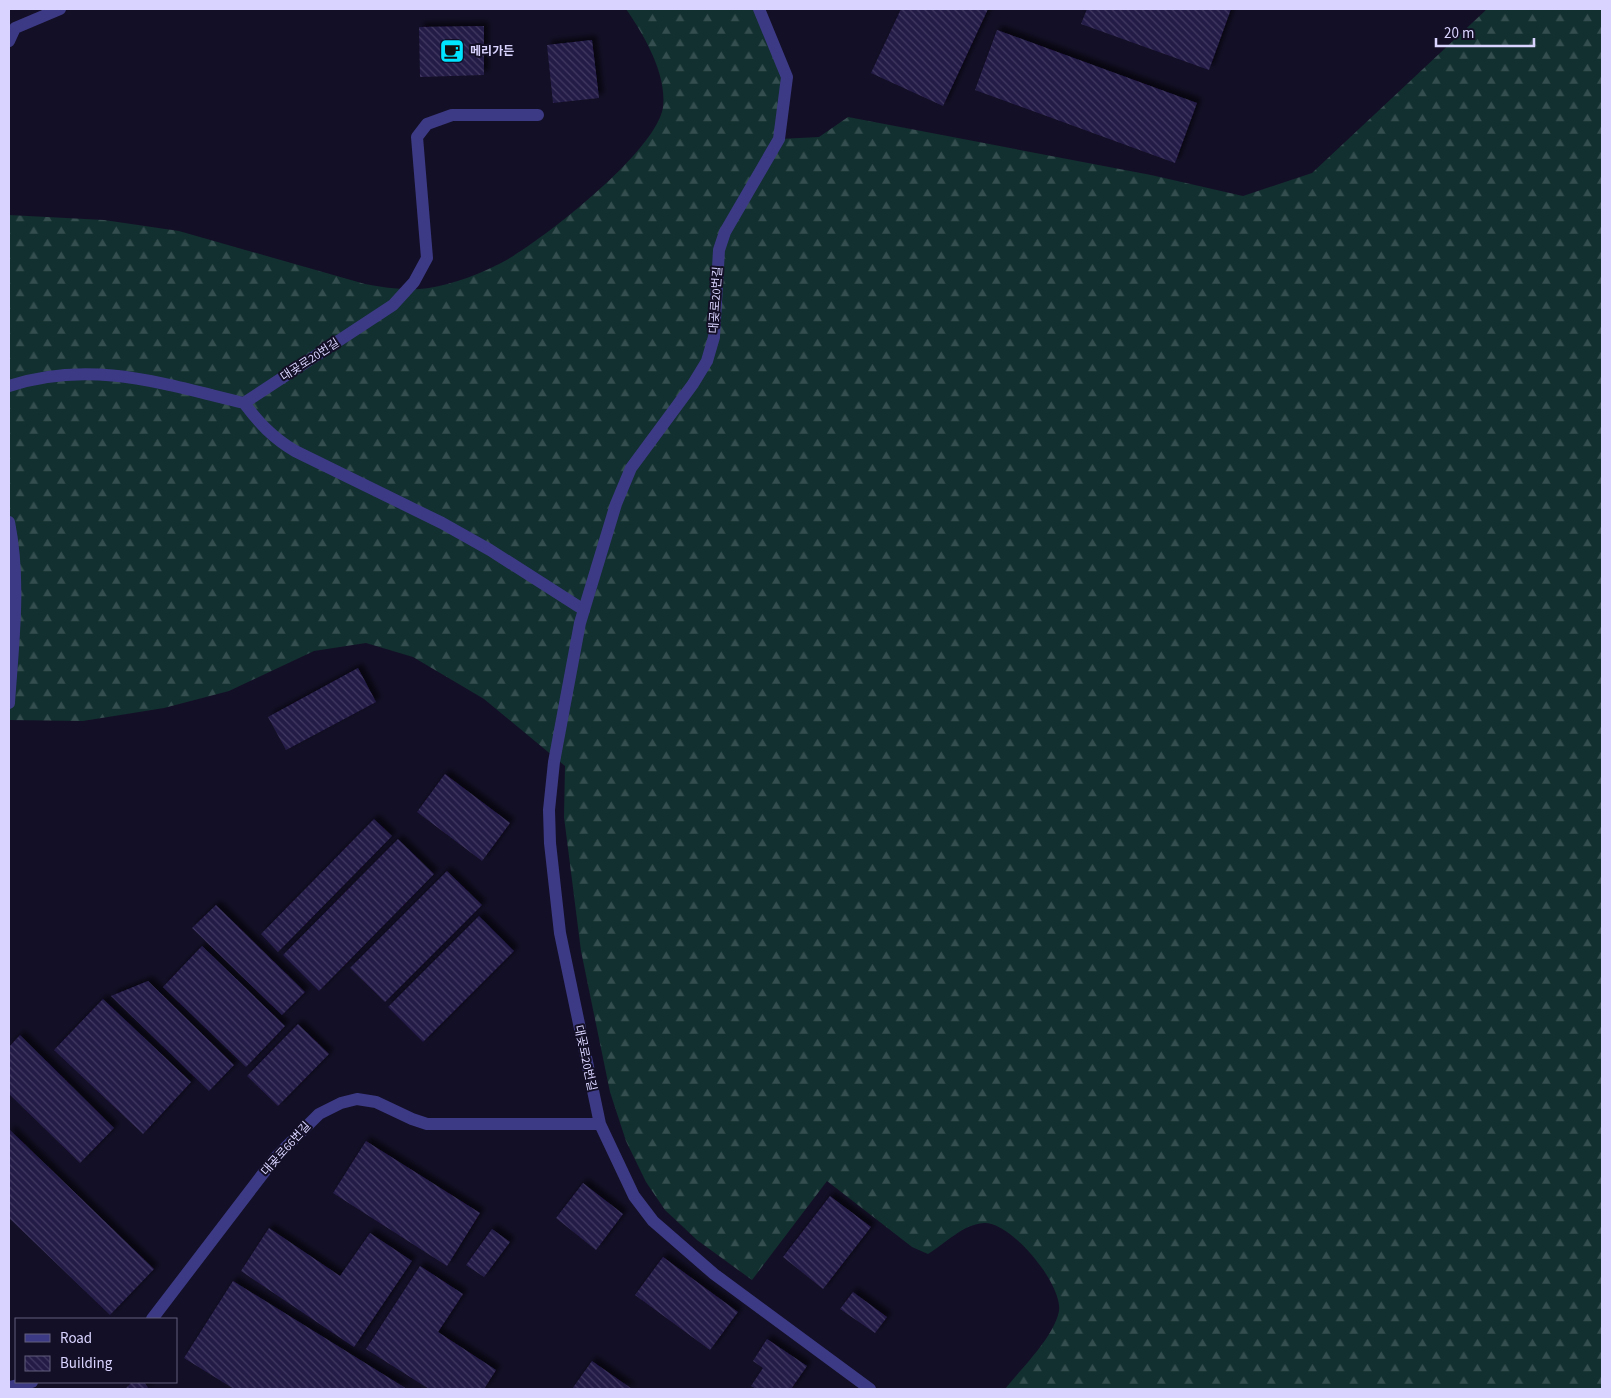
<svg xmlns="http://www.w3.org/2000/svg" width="1611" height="1398" viewBox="0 0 1611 1398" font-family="'Source Sans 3','Noto Sans KR',sans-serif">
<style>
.forest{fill:url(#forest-firs)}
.building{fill:url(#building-back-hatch);filter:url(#shadow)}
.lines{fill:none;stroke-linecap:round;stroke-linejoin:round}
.lane{stroke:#3d3a85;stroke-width:12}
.street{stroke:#3d3a85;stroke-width:12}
.labels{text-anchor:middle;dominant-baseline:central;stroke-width:4;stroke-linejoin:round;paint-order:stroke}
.poi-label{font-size:12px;font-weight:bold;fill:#d9d4ff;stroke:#130f26;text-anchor:start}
.street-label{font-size:12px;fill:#d9d4ff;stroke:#130f26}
</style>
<defs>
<pattern id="forest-firs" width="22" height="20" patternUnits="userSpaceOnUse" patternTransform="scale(1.25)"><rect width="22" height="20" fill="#12302f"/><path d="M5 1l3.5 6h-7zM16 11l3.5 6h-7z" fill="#344d4e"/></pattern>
<pattern id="building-back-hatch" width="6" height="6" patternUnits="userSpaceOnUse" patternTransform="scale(1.25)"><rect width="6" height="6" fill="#241b47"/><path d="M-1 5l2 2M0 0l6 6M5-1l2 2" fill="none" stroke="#433b63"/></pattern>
<filter id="shadow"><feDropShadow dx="4.5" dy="-4.5" stdDeviation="2.5" flood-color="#0009"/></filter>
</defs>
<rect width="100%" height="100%" fill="#130f26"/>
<path class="forest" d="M626 9H759L787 77 780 139 819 137 848 117 1151 175 1243 196 1312 173 1487 9H1602V1389H1005C1021 1369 1054 1337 1059 1311 1063 1285 1012 1222 984 1223 963 1224 945 1244 928 1254L912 1247 827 1181 752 1280 697 1240 665 1210 646 1182 626 1141 610 1092 581 951 564 817 565 766 484 699 413 657 366 643 314 651 229 691 164 708 83 721 9 720V215L104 220 179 231 365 284C386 288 408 291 429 288 453 284 480 274 501 263 541 242 657 151 663 107 667 74 644 35 626 9Z"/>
<path class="building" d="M901 9H988L943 106 871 73Z
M1087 9H1231L1209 70 1081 24Z
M484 26V75L420 77 419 27Z
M997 30 1197 103 1175 163 975 90Z
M592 40 599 98 553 103 547 45Z
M358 668 376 702 286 750 268 717Z
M445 774 510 823 482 861 417 812Z
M374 819 392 836 278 952 261 934Z
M398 839 434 874 319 991 283 955Z
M447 871 482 905 385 1002 350 968Z
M216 905 305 992 282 1015 192 928Z
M479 916 514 951 423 1042 388 1007Z
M202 946 285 1026 246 1067 163 987Z
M148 981 234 1065 209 1091 111 996Z
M103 999 191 1082 143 1134 54 1050Z
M298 1024 329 1054 278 1106 247 1076Z
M20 1035 114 1128 80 1163 9 1094V1047Z
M9 1129 154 1269 110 1315 9 1218Z
M366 1141 480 1213 447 1266 333 1193Z
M583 1183 623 1214 596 1250 556 1218Z
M830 1196 871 1227 823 1289 783 1257Z
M269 1228 340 1276 370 1233 412 1261 354 1347 241 1271Z
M492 1229 510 1242 484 1277 466 1265Z
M663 1257 738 1312 710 1350 635 1295Z
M420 1266 463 1294 438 1332 496 1370 484 1389H429L366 1349Z
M233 1281 407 1389H234L184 1358Z
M853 1292 887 1317 875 1333 840 1309Z
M767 1339 807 1366 791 1389H756L751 1386 763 1368 753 1361Z
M592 1361 632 1389H572Z
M132 1382H144L149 1389H125Z"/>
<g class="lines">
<path class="lane" d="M9 41 15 28 60 9
M9 386C91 359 164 384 244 403 259 423 273 438 295 451L442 523 490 550 584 610
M244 403 393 305 414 282 427 258 417 137 427 124 452 115H538
M9 522C21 581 13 644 9 703"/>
<path class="street" d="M759 9 787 77 779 139 725 232 719 250 714 337 707 361 693 384 631 468 616 504 580 623 554 762 549 810 550 843 560 933 600 1124 634 1196 653 1221 714 1274 870 1389
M152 1319 275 1158 319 1114 341 1103 357 1099 376 1102 412 1119 427 1124H600
M9 1387 32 1382"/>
</g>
<defs>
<symbol id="cafe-square" viewBox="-11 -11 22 22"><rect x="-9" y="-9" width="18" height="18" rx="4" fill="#00e5ff" stroke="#130f26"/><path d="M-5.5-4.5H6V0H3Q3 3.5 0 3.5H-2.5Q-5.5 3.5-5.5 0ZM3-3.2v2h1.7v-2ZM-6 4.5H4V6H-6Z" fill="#111"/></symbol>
</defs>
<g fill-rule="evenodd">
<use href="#cafe-square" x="438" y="37" width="28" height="28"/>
</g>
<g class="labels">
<g class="poi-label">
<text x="470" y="51">메리가든</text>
</g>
<g class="street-label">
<text transform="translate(716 300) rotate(-86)">대곶로20번길</text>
<text transform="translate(310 360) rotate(-33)">대곶로20번길</text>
<text transform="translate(585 1058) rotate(78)">대곶로20번길</text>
<text transform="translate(286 1149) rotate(-48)">대곶로66번길</text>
</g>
</g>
<rect width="1611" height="1398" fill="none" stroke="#d9d4ff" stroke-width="20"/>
<rect x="15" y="1318" width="162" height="65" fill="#130f26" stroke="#625e7d"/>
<rect x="25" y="1334" width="25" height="8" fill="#3d3a85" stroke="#625e7d"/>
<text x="60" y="1343" font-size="15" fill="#d9d4ff">Road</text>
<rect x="25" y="1356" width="25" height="15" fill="url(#building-back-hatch)" stroke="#625e7d"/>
<text x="60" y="1368" font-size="15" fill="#d9d4ff">Building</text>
<path d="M1436 38v8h98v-8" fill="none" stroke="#d9d4ff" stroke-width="2.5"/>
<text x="1444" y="38" font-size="15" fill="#d9d4ff" stroke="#130f26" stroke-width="4" paint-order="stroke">20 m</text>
</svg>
